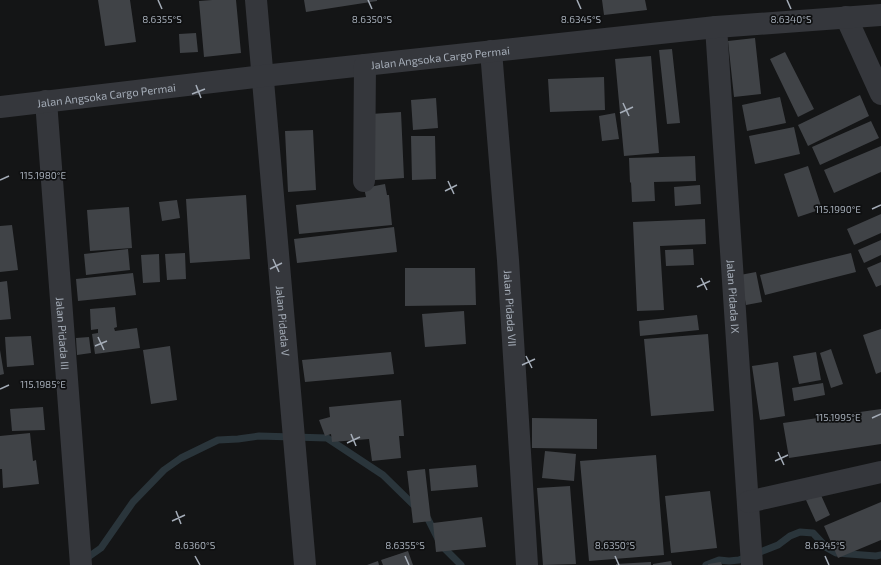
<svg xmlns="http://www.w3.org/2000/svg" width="881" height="565" viewBox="0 0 881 565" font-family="'Exo 2',sans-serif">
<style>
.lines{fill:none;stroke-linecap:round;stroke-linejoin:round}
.stream{stroke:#2a353b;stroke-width:7}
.building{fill:#404347}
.minor{stroke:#35373c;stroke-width:22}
.ticks{fill:none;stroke:#a5adb8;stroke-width:1.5}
.labels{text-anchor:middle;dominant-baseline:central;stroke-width:3.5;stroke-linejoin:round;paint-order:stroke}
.street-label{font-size:11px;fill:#a5adb8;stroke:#0f1011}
.ticks-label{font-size:10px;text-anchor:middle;fill:#a5adb8;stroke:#0f1011;stroke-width:3.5;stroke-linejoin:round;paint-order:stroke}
</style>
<rect width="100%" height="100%" fill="#141516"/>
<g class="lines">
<path class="stream" d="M84 560 101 548 133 502 164 470 181 458 218 440 238 439 259 436 327 438 383 475 428 519 438 539 444 548 461 565
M706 565 719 560 729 561 739 560 778 545 790 536 800 532 813 533 827 548 836 553 876 556 881 555"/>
</g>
<path class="building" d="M98 0H130L136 42 105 46Z
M212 0H236L241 53 204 57 199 1Z
M304 0H377V1L306 12Z
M602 0H645L647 10 604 15Z
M196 33 198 52 180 53 179 34Z
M755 38 761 94 734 97 728 41Z
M672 49 680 123 667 124 659 50Z
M785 52 814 109 798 117 770 59Z
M651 56 659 153 624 156 615 59Z
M604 77 605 110 550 112 548 79Z
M860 95 869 116 808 146 798 125Z
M780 97 786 123 747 131 742 105Z
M436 98 438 128 413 130 411 100Z
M401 112 404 178 375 180 371 114Z
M615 113 619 139 602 141 599 116Z
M871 121 879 138 820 165 812 147Z
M794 127 800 154 755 164 749 136Z
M313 130 316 190 288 192 285 131Z
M411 136H435L436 179 412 180Z
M881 146V172L834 193 824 170Z
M695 156 696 181 654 182 655 201 632 202 631 182 630 183 629 158Z
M808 166 822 209 798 217 784 174Z
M385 184 387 195H389L392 225 299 234 296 205 366 197 364 188Z
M700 185 701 204 675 206 674 187Z
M246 195 250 259 190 263 186 199Z
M177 200 180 218 162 221 159 202Z
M129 207 132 248 90 251 87 210Z
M881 214V233L854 245 847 229Z
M705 219 706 244 660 246 664 310 637 311 633 222Z
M12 225 18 270 0 272V226Z
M394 227 397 252 297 263 294 239Z
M881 240V255L864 263 858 250Z
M128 249 130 270 86 275 84 254Z
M693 249 694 265 666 266 665 250Z
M185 253 186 279 167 280 165 254Z
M851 253 856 272 765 295 760 275Z
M159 254 160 282 143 283 141 255Z
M881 262V285L876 287 867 268Z
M405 268H475L476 305 405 306Z
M756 272 762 302 746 305 740 275Z
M133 273 136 295 78 301 76 279Z
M7 281 11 319 0 320V282Z
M115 307 117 327 114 328 115 331 137 328 140 348 95 354 92 334 98 333V329L91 330 90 309Z
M464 311 466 344 425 347 422 314Z
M697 315 699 330 640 336 639 321Z
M881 329V372L876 374 863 335Z
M708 334 714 411 651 416 644 339Z
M31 336 34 365 7 367 5 337Z
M89 337 91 353 77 355 76 338Z
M170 346 177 400 151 404 143 350Z
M831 349 843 384 831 388 820 353Z
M0 350 4 374 0 375Z
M391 352 394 374 305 382 302 360Z
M816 352 821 380 799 384 793 356Z
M778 362 785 416 760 420 752 366Z
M823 383 825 395 794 401 792 388Z
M401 400 404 436H399L401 458 372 461 369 439 332 442 331 434 325 436 319 420 330 417 329 407Z
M43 407 45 430 12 431 10 409Z
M881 409V444L789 458 783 423Z
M532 418 597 419V449L532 448Z
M30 433 33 461 36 460 39 484 3 488 2 469H0V436Z
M545 451 576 454 574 481 542 478Z
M656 455 664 555 589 561 580 461Z
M476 465 478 487 431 491 429 469Z
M425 469 431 521 413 523 407 471Z
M570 486 576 564 543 565 537 488Z
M710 491 717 548 671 553 665 496Z
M820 493 830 515 816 522 806 500Z
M881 502V540L838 558 824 526Z
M482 517 486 547 436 552 433 523Z
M408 551 413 565H383L381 560Z
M378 561 379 565H367Z
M671 561 672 565H653V564Z
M651 562V565H616V564Z
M721 562 722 565H708V564Z"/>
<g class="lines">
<g class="minor">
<path id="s1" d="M256 0 305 565"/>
<path d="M846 17 881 94"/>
<path id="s2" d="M716 27 752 565"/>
<path id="s3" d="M491 51 508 260 527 565"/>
<path id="s4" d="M46 101 81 565"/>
<path id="s5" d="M0 107 263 76 716 27 881 15"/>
<path d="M364 181 365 65"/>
<path d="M748 502 881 472"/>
</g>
</g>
<path class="ticks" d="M158 0 162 9M368 0 372 9M577 0 581 9M787 0 791 9M196 85 201 98M192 94 205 89M623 103 629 116M620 113 633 107M0 180 9 176M448 181 454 194M445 191 457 185M872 209 881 205M273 259 279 272M270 269 282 263M701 278 707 290M697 287 710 281M98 337 104 350M95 346 107 341M526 356 532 368M522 365 535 359M0 389 9 385M872 418 881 414M351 434 356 446M347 443 360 437M778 452 784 465M775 461 788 455M176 511 181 524M172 521 185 515M195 556 200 565M405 556 409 565M615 556 619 565M825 556 829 565"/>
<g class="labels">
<g class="street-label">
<text stroke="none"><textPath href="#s5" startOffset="443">Jalan Angsoka Cargo Permai</textPath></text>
<text stroke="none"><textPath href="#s5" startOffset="107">Jalan Angsoka Cargo Permai</textPath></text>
<text stroke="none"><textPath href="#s2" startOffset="270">Jalan Pidada IX</textPath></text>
<text stroke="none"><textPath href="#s3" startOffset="258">Jalan Pidada VII</textPath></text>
<text stroke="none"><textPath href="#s1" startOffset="322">Jalan Pidada V</textPath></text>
<text stroke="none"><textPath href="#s4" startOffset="233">Jalan Pidada III</textPath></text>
</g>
</g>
<g class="ticks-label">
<text x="162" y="23">8.6355°S</text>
<text x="372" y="23">8.6350°S</text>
<text x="581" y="23">8.6345°S</text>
<text x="791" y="23">8.6340°S</text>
<text x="43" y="179">115.1980°E</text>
<text x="838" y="213">115.1990°E</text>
<text x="43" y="388">115.1985°E</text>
<text x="838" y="421">115.1995°E</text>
<text x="195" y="549">8.6360°S</text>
<text x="405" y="549">8.6355°S</text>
<text x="615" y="549">8.6350°S</text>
<text x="825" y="549">8.6345°S</text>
</g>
</svg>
